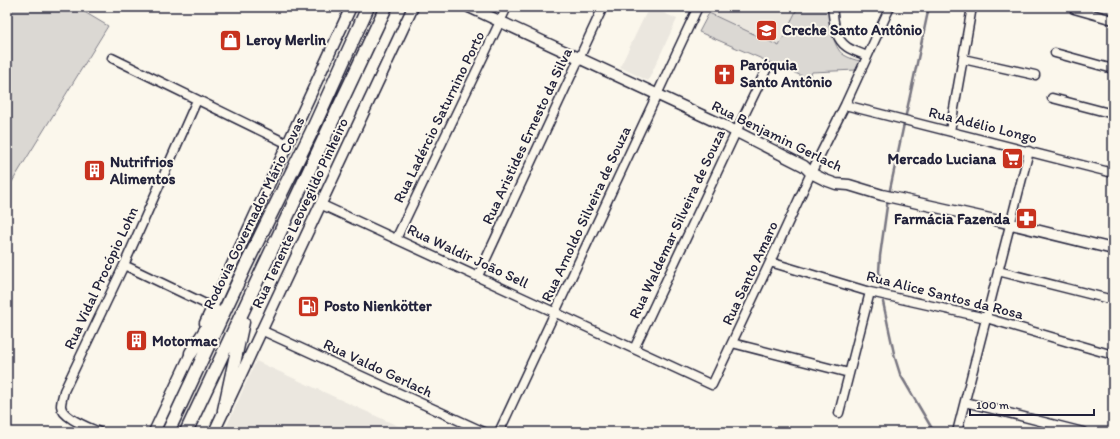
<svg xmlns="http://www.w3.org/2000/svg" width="1120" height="439" viewBox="0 0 1120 439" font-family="Itim,sans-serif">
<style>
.built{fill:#ebe7df}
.green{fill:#dbd8d3;stroke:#7e7d87}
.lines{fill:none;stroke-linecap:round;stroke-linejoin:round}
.stream{stroke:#787681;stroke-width:2.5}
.minor-casing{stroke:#22223b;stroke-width:11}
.major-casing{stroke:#22223b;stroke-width:13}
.highway-casing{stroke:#22223b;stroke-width:15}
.minor{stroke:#fbf7ec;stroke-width:8}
.major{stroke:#fbf7ec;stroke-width:10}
.highway{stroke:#fbf7ec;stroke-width:12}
.labels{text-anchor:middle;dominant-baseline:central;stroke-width:4;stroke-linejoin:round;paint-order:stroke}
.poi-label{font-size:15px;font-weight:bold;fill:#22223b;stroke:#fbf7ec;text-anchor:start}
.street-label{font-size:15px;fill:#22223b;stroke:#fbf7ec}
</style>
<rect width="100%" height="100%" fill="#fbf7ec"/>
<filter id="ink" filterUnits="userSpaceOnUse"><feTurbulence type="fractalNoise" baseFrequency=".025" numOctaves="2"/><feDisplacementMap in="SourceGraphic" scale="8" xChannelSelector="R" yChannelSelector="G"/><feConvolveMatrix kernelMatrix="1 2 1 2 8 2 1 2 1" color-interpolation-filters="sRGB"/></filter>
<g filter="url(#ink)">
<path class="built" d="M649 7H651L677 19 648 81 620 67Z
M712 7H798L779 46 709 13Z
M256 361 411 432H224Z"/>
<path class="green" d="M7 7H76L108 26 7 190Z
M798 7H828C830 20 832 48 844 55 849 58 855 60 860 61L856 70 812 72 809 79 699 32 709 13 779 46Z"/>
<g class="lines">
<path class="stream" d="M889 194 929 7
M881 288 879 272 880 256 888 199
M883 302 895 358 900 374 934 432"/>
<defs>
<path id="minor" d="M832 7C834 21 834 38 847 47 853 51 861 53 867 56
M1074 9 1113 20
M1055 53 1113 69
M112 58 288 144
M963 59 1035 75
M1052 98 1113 114
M845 105 1113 173
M950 131 972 7
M320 204 712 385 770 262 811 173 845 105 890 7
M396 239 507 7
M770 262 870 292 986 318 1113 355
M124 265 212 307
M998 271 1113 300
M478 276 603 7
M261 330 484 432
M732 343 849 373
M634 349 736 132 767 68
M965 402 1083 432
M839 413 870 292
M99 432C88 427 62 418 61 406 61 401 63 396 64 391L124 265 197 100
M499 432 698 7
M957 432 1029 151"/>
<path id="major" d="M469 7 725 126 804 166 811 173 825 180 836 184 849 185 882 195 999 221 1113 249
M205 323 351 7
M154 432 194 347
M214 432 413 7"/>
<path id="highway" d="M191 353 217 312
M224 410 243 322
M168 432 245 267 310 135 368 7
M186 432 386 7"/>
</defs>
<use href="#minor" class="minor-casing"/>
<use href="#major" class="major-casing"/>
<use href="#highway" class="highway-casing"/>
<use href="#minor" class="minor"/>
<use href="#major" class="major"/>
<use href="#highway" class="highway"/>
</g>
</g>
<defs>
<symbol id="school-square" viewBox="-11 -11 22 22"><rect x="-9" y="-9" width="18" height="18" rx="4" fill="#c8321e" stroke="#fbf7ec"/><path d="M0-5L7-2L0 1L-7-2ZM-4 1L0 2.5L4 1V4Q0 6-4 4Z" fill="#fff"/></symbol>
<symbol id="shop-square" viewBox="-11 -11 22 22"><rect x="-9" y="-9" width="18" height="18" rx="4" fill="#c8321e" stroke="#fbf7ec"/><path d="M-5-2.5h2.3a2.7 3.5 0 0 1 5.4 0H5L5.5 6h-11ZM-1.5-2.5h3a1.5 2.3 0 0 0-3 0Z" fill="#fff"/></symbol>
<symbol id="church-square" viewBox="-11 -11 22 22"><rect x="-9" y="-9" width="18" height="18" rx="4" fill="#c8321e" stroke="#fbf7ec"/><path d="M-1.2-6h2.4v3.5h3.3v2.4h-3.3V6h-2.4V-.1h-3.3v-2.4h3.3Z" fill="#fff"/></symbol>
<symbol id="supermarket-square" viewBox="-11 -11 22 22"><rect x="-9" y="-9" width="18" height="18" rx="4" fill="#c8321e" stroke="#fbf7ec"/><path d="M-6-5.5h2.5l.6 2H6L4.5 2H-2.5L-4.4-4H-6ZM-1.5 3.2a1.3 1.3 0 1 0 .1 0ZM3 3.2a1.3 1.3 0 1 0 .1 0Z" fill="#fff"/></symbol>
<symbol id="building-square" viewBox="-11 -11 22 22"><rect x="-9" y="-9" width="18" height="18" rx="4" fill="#c8321e" stroke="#fbf7ec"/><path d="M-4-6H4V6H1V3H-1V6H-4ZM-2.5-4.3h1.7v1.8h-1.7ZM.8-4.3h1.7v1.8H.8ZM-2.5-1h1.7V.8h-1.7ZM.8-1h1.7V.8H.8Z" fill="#fff"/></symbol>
<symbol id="pharmacy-square" viewBox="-11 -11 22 22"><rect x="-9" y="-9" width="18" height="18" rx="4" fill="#c8321e" stroke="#fbf7ec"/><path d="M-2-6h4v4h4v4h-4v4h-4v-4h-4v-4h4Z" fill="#fff"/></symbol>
<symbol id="fuel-square" viewBox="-11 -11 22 22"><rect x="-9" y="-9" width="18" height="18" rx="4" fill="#c8321e" stroke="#fbf7ec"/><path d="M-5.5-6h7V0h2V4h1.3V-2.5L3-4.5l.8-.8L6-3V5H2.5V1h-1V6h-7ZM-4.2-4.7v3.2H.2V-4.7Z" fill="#fff"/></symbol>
</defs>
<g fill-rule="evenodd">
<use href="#school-square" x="754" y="18" width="25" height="25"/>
<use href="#shop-square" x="218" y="28" width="25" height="25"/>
<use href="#church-square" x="712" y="62" width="25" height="25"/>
<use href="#supermarket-square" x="1000" y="146" width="25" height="25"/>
<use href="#building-square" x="82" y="158" width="25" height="25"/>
<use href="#pharmacy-square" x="1014" y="206" width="25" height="25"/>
<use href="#fuel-square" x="296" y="294" width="25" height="25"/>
<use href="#building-square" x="124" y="328" width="25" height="25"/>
</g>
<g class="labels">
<g class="poi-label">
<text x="782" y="30">Creche Santo Antônio</text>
<text x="246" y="40">Leroy Merlin</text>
<text x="740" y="65">Paróquia<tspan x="740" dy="17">Santo Antônio</tspan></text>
<text x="996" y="159" text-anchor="end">Mercado Luciana</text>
<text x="110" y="162">Nutrifrios<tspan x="110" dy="17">Alimentos</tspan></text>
<text x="1010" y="219" text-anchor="end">Farmácia Fazenda</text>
<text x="324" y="306">Posto Nienkötter</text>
<text x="152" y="341">Motormac</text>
</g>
<g class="street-label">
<text transform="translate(439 117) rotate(-64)">Rua Ladércio Saturnino Porto</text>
<text transform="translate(983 125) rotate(14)">Rua Adélio Longo</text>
<text transform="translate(527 136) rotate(-65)">Rua Aristides Ernesto da Silva</text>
<text transform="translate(777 136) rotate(26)">Rua Benjamin Gerlach</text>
<text transform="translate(254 213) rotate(-64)">Rodovia Governador Mário Covas</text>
<text transform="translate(300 213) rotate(-65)">Rua Tenente Leovegildo Pinheiro</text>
<text transform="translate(586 214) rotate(-65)">Rua Arnoldo Silveira de Souza</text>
<text transform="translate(677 224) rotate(-65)">Rua Waldemar Silveira de Souza</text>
<text transform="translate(468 256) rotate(25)">Rua Waldir João Sell</text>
<text transform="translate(750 273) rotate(-65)">Rua Santo Amaro</text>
<text transform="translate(101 278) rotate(-65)">Rua Vidal Procópio Lohn</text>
<text transform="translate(945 295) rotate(14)">Rua Alice Santos da Rosa</text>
<text transform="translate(378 368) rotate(25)">Rua Valdo Gerlach</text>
</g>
</g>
<rect width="1120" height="439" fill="none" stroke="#fbf7ec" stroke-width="24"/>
<rect x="12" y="12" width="1096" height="415" fill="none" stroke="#22223b" stroke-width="1.5" filter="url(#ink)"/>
<path d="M970 409v6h124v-6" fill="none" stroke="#22223b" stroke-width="2"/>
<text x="976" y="409" font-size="12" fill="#22223b" stroke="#fbf7ec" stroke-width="3" paint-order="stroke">100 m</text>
</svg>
